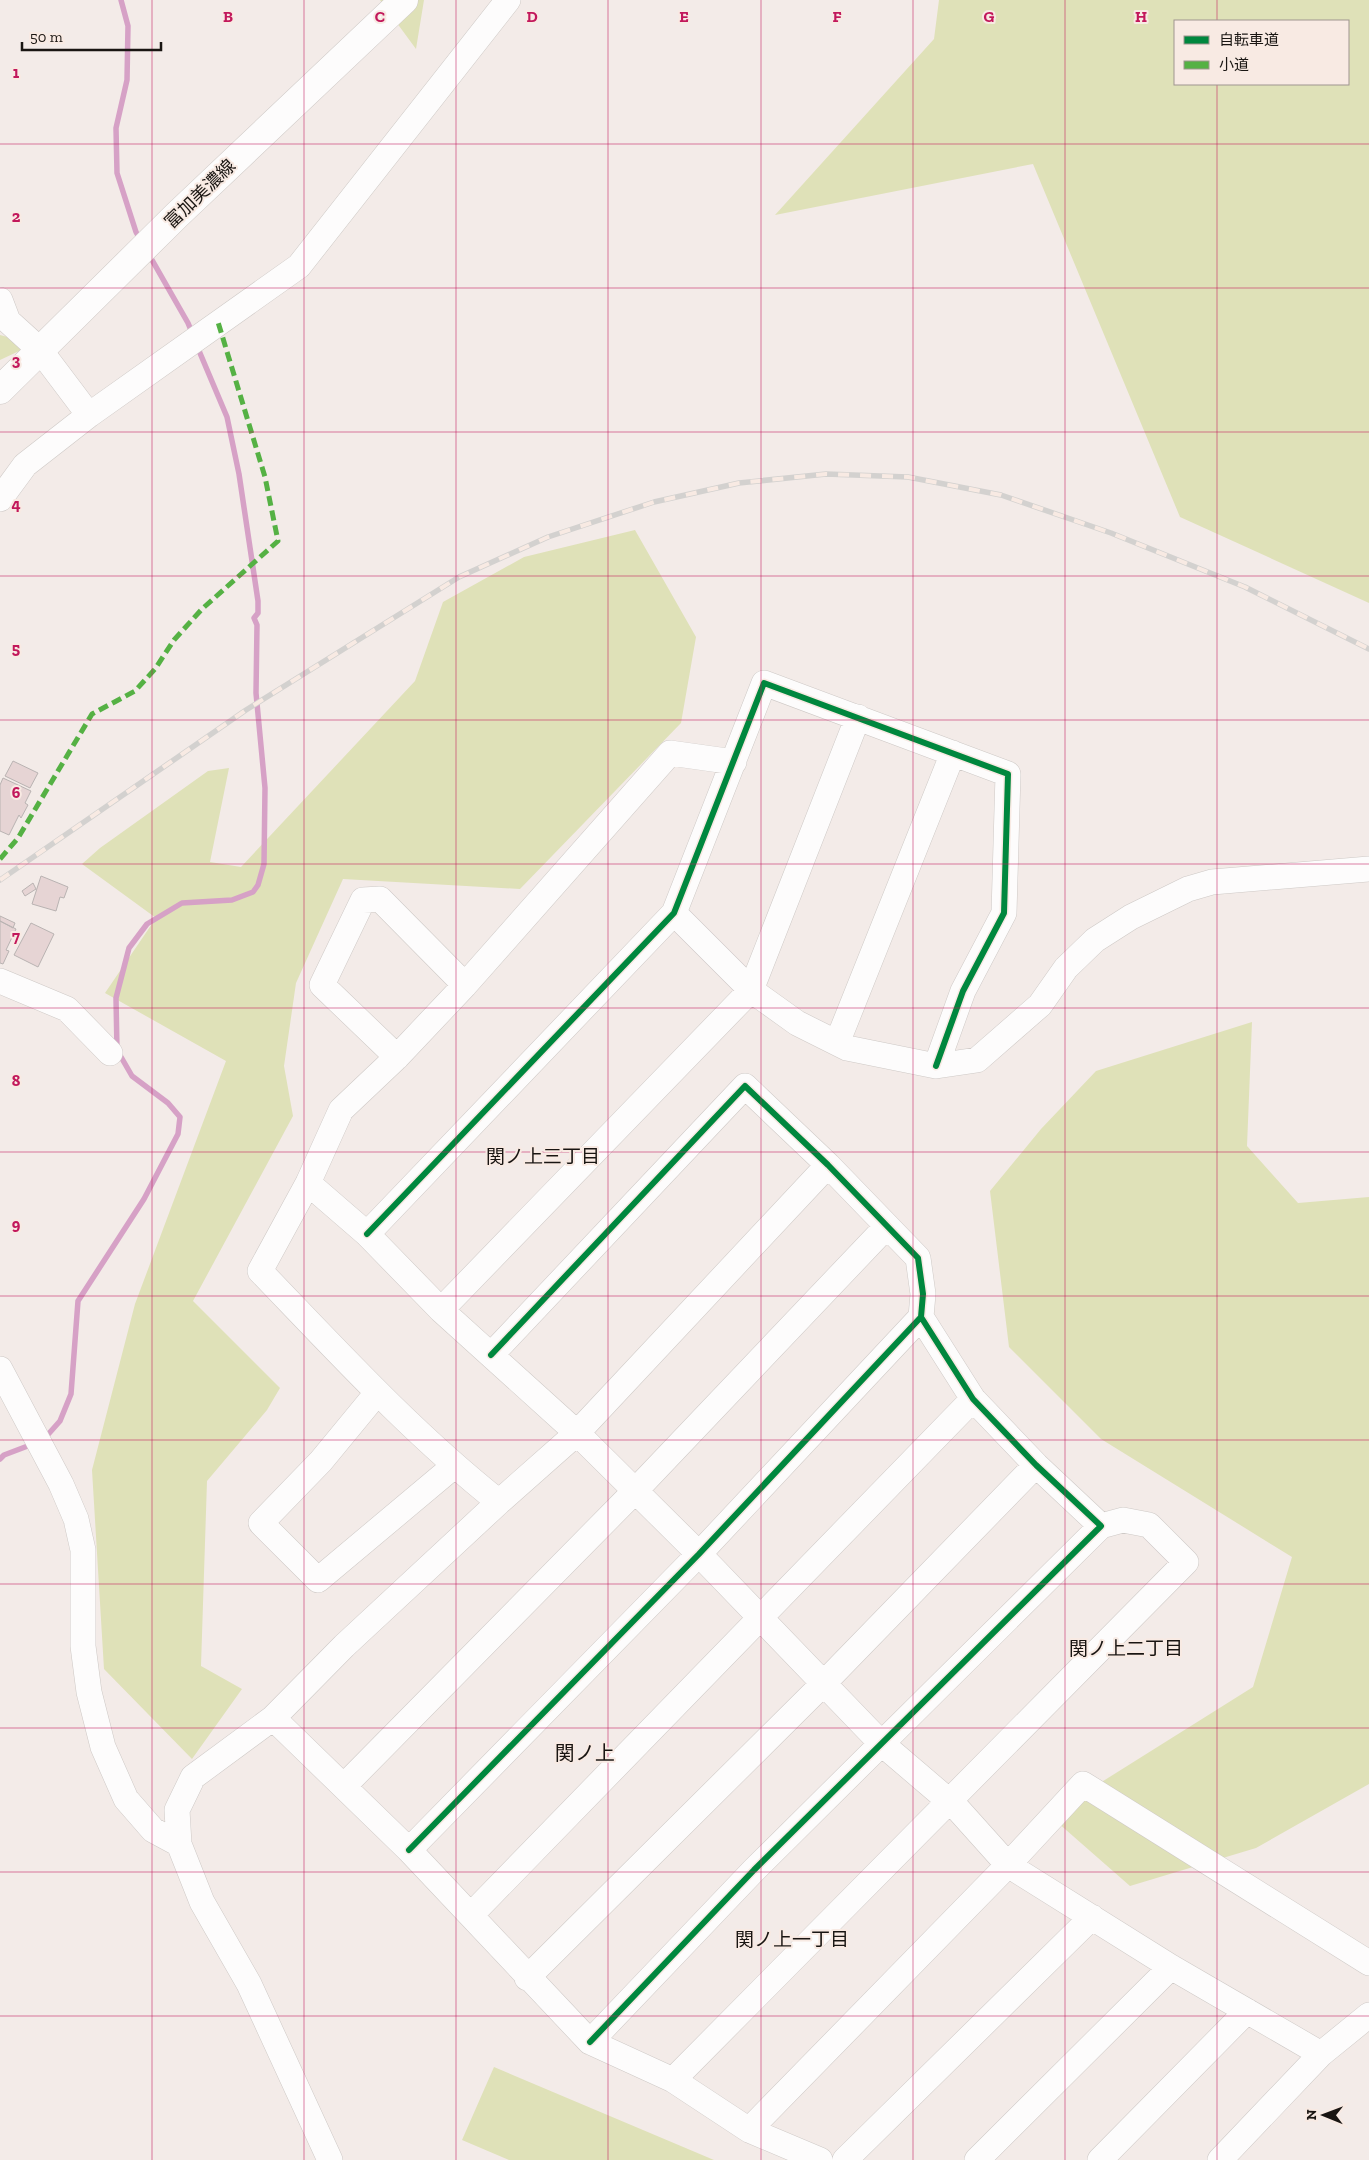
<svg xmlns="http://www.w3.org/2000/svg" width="1369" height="2160" viewBox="0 0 1369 2160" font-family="'Zilla Slab','Noto Sans JP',serif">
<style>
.green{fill:#dfe1b8;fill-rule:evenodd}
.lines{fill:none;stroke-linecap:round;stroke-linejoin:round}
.stream{stroke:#d6a1c6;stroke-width:5.5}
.building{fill:#e6d4d4;stroke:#b9b3b2}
.minor-casing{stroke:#cec9c6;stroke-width:26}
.major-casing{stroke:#cec9c6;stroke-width:29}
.minor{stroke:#fdfcfc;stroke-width:25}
.major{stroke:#fdfcfc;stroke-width:28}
.rail-casing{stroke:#d3d1cf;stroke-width:5.5}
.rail{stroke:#f8eae3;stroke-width:4;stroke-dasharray:11;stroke-linecap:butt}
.quiet{stroke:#55b144;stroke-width:5;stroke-dasharray:10 5;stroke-linecap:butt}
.cycleway-casing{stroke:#f8eae3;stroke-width:9}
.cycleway{stroke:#00873e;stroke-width:6}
.grid{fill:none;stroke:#c2185b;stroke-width:1;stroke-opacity:0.55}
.labels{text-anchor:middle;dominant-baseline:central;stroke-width:4;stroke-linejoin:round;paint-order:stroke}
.street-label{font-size:18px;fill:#191512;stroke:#f8eae3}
.neighbourhood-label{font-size:19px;fill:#191512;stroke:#f8eae3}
.quarter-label{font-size:20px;fill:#191512;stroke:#f8eae3}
.grid-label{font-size:16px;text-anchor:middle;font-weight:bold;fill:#c2185b;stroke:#f8eae3;stroke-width:4;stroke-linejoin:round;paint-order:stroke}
</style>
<rect width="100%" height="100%" fill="#f3ebe8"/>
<path class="green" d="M380 0H424L416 49Z
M939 0H1369V603L1180 517 1033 164 775 215 934 39ZM1175 21H1348V84H1175Z
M0 335 34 344 0 360Z
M635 530 696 637 681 723 520 889 343 879 296 983 284 1066 293 1116 193 1301 280 1388 267 1410 207 1481 201 1666 242 1689 192 1759 104 1669 92 1470 135 1304 226 1061 105 993 156 918 82 864 100 848 208 771 229 768 210 862 241 867 415 681 443 602 524 557Z
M1252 1022 1247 1146 1298 1203 1369 1197V1784L1256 1848 1130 1886 1049 1815 1253 1687 1292 1557 1101 1439 1009 1347 990 1191 1041 1129 1096 1071Z
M494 2067 714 2160H509L462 2140Z"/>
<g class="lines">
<path class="stream" d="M121 0 128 26 127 80 116 128 117 173 136 232 141 241
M148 253 188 323 193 335
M44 1439 60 1421 71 1394 78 1301 144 1199 178 1134 180 1117 168 1103 132 1076 117 1050 116 998 129 948 147 924 182 903 232 900 253 892 258 885 264 864 265 788 256 693 257 625 254 618 258 613V601L239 474 227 417 197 346
M0 1459 4 1455 33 1444"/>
</g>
<path class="building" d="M13 761 38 773 30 788 5 776Z
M3 778 31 791 25 803 28 805 21 818 19 815 9 835 0 831V785Z
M41 876 68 887 64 898 60 897 56 911 32 904Z
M33 883 36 889 25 896 22 891Z
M0 916 15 923 13 928 0 921Z
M0 921 16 929 6 950 9 951 3 964 0 963Z
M31 923 54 934 38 967 14 955Z"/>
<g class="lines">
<defs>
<path id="minor" d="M0 300 8 321 40 350 89 415
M0 499 25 465 89 415 299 266 508 0
M674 913 751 990 797 1023 847 1048 936 1066 977 1060 1040 1005 1066 968 1095 940 1131 917 1188 889 1212 882 1369 869
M0 981 67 1009 110 1053
M837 1043 953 753
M397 1057 322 985 363 900 380 899 465 985
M308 1183 367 1234 441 1310 577 1433 699 1554 881 1743 956 1807 1008 1865 1171 1967 1321 2054
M367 1234 674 913 764 683 1008 774 1004 913 963 991 936 1066
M441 1310 751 990 858 717
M0 1369 61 1484 76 1519 83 1550V1646L89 1692 103 1747 126 1799 153 1830 179 1844 202 1902 249 1984 330 2160
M377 1393 321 1461 261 1523 318 1580 454 1466
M499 1502C412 1433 337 1351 260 1271L308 1183 341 1110 397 1057 465 985 670 753 734 762
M273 1718 409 1850 590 2042 673 2080 749 2130 820 2160
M344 1786 635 1491 887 1226
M179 1844 177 1810 193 1777 273 1718 344 1646 499 1502 577 1433 828 1165
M409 1850 699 1554 921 1317 923 1294 918 1258 828 1165 745 1086 491 1355
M471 1915 973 1399
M527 1978 824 1683 1036 1465
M590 2042 754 1870 1101 1526 1036 1465 973 1399 921 1317
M673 2080 1186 1562 1149 1525 1123 1520 1101 1526
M749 2130 1008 1865 1083 1784 1369 1963
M845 2160 1092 1917
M977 2160 1171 1967
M1100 2160 1247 2011
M1220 2160 1321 2054 1369 2015"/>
<path id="major" d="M0 390 177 215 404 0"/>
</defs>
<use href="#minor" class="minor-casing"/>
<use href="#major" class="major-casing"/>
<use href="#minor" class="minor"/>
<use href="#major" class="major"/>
<defs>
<path id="rail" d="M0 880 246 710 459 577 548 537 654 502 739 483 826 474 908 477 1001 495 1111 533 1245 587 1369 649"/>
</defs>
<use href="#rail" class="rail-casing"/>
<use href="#rail" class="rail"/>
<path class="quiet" d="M0 859 18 838 92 714 135 691 155 669 174 640 202 609 278 541 265 477 218 322"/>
<defs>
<path id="cycleway" d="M367 1234 674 913 764 683 1008 774 1004 913 963 991 936 1066
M409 1850 699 1554 921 1317 923 1294 918 1258 828 1165 745 1086 491 1355
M590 2042 754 1870 1101 1526 1036 1465 973 1399 921 1317"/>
</defs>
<use href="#cycleway" class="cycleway-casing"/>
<use href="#cycleway" class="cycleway"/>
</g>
<path class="grid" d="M152 0V2160M304 0V2160M456 0V2160M608 0V2160M761 0V2160M913 0V2160M1065 0V2160M1217 0V21M1217 84V2160M0 144H1369M0 288H1369M0 432H1369M0 576H1369M0 720H1369M0 864H1369M0 1008H1369M0 1152H1369M0 1296H1369M0 1440H1369M0 1584H1369M0 1728H1369M0 1872H1369M0 2016H1369"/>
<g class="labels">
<g class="street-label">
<text transform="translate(200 194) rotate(-44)">富加美濃線</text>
</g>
<g class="neighbourhood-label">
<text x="543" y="1156">関ノ上三丁目</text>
<text x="1126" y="1648">関ノ上二丁目</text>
<text x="792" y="1939">関ノ上一丁目</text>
</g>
<g class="quarter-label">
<text x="585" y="1753">関ノ上</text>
</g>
</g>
<g class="grid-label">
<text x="228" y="22">B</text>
<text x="380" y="22">C</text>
<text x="532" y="22">D</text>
<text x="684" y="22">E</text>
<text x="837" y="22">F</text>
<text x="989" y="22">G</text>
<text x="1141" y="22">H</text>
<text x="16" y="78">1</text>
<text x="16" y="222">2</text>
<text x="16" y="366">3</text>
<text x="16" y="510">4</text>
<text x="16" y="654">5</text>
<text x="16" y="798">6</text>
<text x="16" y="942">7</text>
<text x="16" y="1086">8</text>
<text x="16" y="1230">9</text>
</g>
<rect x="1174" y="20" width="175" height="65" fill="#f8eae3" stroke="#9f958f"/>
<rect x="1184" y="36" width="25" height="8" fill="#00873e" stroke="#9f958f"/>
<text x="1219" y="45" font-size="15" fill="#191512">自転車道</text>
<rect x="1184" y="61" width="25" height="8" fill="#55b144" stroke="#9f958f"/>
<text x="1219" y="70" font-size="15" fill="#191512">小道</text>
<g transform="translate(1324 2115) rotate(271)" stroke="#f8eae3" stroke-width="4" paint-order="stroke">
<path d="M0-4L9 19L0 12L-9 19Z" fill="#191512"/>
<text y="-8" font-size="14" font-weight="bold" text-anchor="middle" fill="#191512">N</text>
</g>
<path d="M22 42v8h139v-8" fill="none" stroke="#191512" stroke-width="2.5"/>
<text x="30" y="42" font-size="15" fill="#191512" stroke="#f8eae3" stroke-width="4" paint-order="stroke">50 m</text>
</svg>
